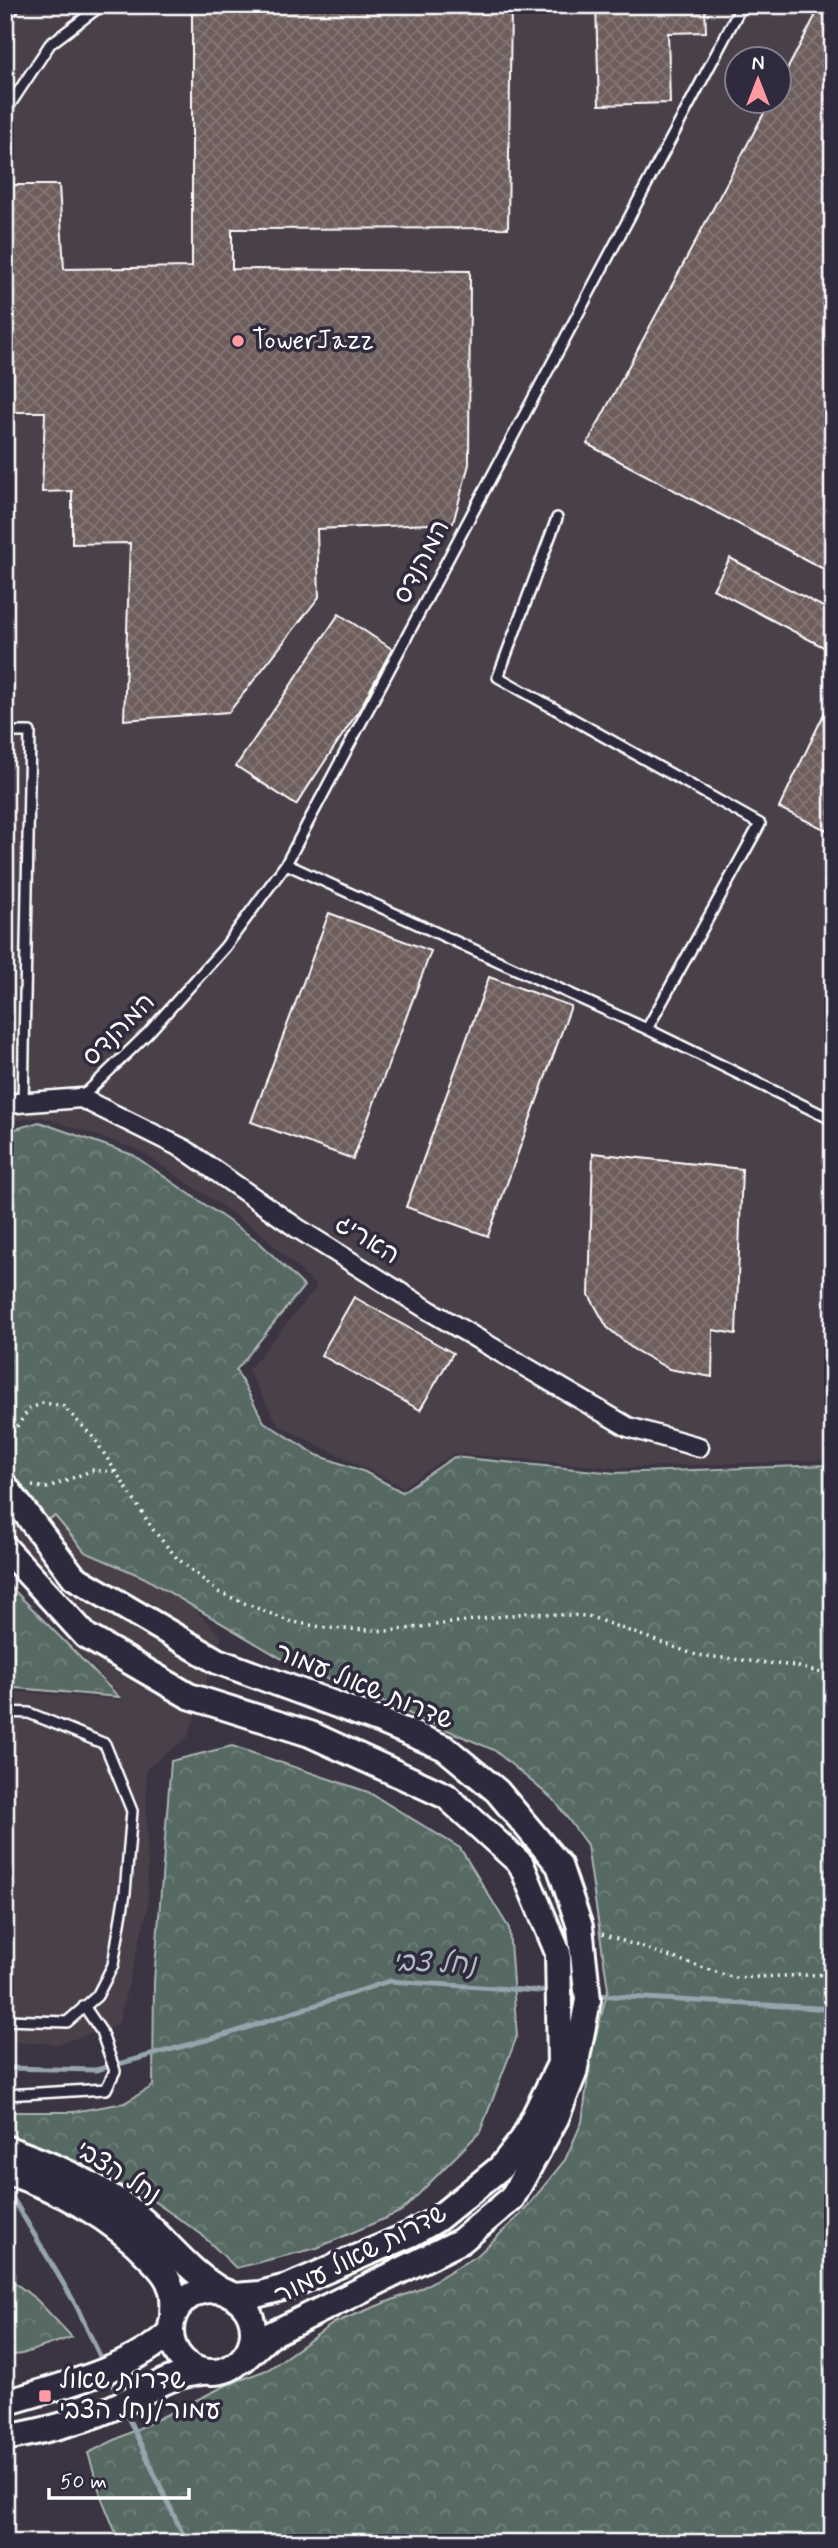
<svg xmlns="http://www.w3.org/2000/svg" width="838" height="2548" viewBox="0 0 838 2548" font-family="Mynerve,'Playpen Sans Hebrew',sans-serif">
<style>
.built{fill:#4a404a;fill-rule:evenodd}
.forest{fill:url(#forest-crowns);stroke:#abb4b1;stroke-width:2}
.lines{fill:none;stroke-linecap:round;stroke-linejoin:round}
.stream{stroke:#95a4ad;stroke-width:5}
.building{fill:url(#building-cross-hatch);stroke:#fff;stroke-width:2}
.lane-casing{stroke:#fff;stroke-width:14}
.street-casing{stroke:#fff;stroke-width:23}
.secondary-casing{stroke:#fff;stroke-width:30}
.path{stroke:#fff;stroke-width:3.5;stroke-dasharray:2 5;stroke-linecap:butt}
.lane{stroke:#2f2a3d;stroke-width:9}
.street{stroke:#2f2a3d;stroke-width:18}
.secondary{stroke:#2f2a3d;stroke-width:24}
.poi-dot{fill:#ff9aa2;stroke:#2f2a3d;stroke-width:2.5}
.labels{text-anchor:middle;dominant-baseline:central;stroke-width:7;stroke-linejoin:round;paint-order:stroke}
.poi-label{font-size:26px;fill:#fff;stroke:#2f2a3d;text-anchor:start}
.street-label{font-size:26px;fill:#fff;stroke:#2f2a3d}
.water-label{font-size:28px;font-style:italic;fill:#afbbc1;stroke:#2f2a3d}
</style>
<defs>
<pattern id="forest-crowns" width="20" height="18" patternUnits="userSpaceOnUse" patternTransform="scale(1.75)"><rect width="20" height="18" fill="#576a63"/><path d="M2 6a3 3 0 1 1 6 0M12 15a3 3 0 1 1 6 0" fill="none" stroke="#70807a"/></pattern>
<pattern id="building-cross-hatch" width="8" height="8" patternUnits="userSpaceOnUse" patternTransform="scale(1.75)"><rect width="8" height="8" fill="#6d5d5b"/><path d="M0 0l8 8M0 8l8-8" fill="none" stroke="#837574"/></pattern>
</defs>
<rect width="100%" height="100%" fill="#3b3443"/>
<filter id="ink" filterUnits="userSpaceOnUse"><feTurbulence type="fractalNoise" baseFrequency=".0143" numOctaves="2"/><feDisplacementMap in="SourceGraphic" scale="14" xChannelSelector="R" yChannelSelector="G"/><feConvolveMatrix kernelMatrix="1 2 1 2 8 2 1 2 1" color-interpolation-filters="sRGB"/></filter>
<g filter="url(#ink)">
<path class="built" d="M5 5H833V1388L825 1460 617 1468 453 1453 403 1487 278 1425 248 1370 317 1287 260 1232 139 1150 42 1117 5 1122ZM736 60H778V102H736Z
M5 1426 222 1636 188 1737 146 1769 148 1907 118 2025 58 2044 5 2042V1691L124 1700 5 1572Z"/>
<path class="forest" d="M39 1122 133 1155 259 1242 304 1286 236 1370 264 1422 317 1455 365 1472 402 1492 454 1457 615 1473 827 1465 833 1427V2543H120L102 2499 88 2453 227 2385 269 2369 334 2323 420 2289 479 2254 523 2212 565 2160 582 2122 591 2055 608 1989 587 1845 555 1801 494 1750 284 1660 143 1577 85 1552 55 1516 43 1522 5 1498V1132Z
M5 1581 119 1697 5 1687Z
M232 1746 368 1792 460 1848 509 1928 517 2036 480 2132 402 2211 317 2248 236 2268 201 2234 146 2196 5 2135V2112H73L124 2103 153 2086 154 1981 171 1761Z
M5 2275 37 2300 72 2337 22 2354 5 2356Z"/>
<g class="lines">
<path class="stream" d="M595 1995 833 2009
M5 2068 96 2070 228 2034 389 1981 554 1992
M5 2185 76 2305 104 2365
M110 2377 119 2397
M124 2409 187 2543"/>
</g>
<path class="building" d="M192 5H511L508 228 232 229V269L470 271 469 464 453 523 317 529 319 597 229 712 124 720 130 543 72 544V491L42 492 45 412H5V185H59L64 269 192 267Z
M596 5H705L706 32 668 33 670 103 599 105Z
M821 5H833V574L587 444 770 102H779V85Z
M730 558 833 612V652L713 589Z
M339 614 392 649 361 707 296 805 236 766Z
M833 695V833L779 808Z
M329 913 431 951 353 1159 251 1122Z
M489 977 571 1006 488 1236 406 1207Z
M593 1153 742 1169 736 1334 713 1330 712 1377 669 1369 633 1349 607 1327 589 1295Z
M354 1297 453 1353 420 1410 321 1355Z"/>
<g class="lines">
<defs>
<path id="lane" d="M5 112 50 44 102 5
M557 518 498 677 760 824 647 1029
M5 732H30L23 1104
M286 864 647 1029 833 1120
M81 1098 148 1033 225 947 286 864 742 5
M5 1712 29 1713 105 1744 132 1811 125 1893 113 1965 97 1996 67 2022 5 2020
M5 2095 106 2089 115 2071 101 2031 84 2006"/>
<path id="street" d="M5 1104 81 1098 184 1149 297 1228 430 1311 628 1427 699 1447"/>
<path id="secondary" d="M5 6 6 5
M5 1486 74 1577 217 1661 378 1720 445 1748 497 1791 559 1865 580 1927 588 2000 574 2073 556 2118 512 2198 461 2241 270 2335 244 2359
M5 1548 86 1636 189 1696 310 1734 446 1796 521 1864 558 1953 560 2064 523 2139 500 2168 437 2219 411 2234 290 2286 260 2294 235 2296
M5 2148C50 2164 97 2183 134 2213 165 2238 187 2271 222 2291
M5 2171C60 2190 111 2216 151 2259 158 2266 167 2275 170 2285 175 2295 173 2306 173 2316
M171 2331a41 41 0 1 1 82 0a41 41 0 1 1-82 0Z
M5 2403C57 2387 132 2370 171 2331
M5 2438C44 2431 86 2421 121 2404 151 2390 167 2375 202 2372"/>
</defs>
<use href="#lane" class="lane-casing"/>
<use href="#street" class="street-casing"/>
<use href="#secondary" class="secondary-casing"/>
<path class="path" d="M5 1444 29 1409 43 1403 63 1406 94 1438 154 1531 177 1558 218 1592 288 1621 326 1628 390 1631 527 1613 588 1616 696 1655 795 1666 833 1676
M32 1486 46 1488 93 1470 115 1472
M602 1934 734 1978 833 1974"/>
<use href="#lane" class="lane"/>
<use href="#street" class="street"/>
<use href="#secondary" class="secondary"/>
</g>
</g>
<g class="poi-dot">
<circle cx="238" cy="341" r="7"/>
<rect x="38" y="2389" width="14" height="14" rx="3.5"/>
</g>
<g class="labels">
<g class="poi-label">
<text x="252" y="341">TowerJazz</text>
<text x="59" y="2381">שדרות שאול<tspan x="59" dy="30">עמור/נחל הצבי</tspan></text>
</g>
<g class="street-label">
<text transform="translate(422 562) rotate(-62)">המהנדס</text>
<text transform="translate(119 1030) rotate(-45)">המהנדס</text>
<text transform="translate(367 1240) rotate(32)">האריג</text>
<text transform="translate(364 1687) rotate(22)">שדרות שאול עמור</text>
<text transform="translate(118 2173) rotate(32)">נחל הצבי</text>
<text transform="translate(361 2255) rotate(-27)">שדרות שאול עמור</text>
</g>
<g class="water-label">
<text transform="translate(434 1964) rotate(2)">נחל צבי</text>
</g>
</g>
<rect width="838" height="2548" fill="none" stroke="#2f2a3d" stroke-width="28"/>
<rect x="14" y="14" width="810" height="2520" fill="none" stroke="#fff" stroke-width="2.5" filter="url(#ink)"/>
<g transform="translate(758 80)"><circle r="33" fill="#2f2a3d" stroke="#827f8b" stroke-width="2"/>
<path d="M0-5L12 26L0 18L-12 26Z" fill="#ff9aa2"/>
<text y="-10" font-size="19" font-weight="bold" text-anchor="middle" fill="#ffffff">N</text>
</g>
<path d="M49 2488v10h140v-10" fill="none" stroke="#ffffff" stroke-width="3.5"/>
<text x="60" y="2488" font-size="21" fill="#ffffff" stroke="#2f2a3d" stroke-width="5" paint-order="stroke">50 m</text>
</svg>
